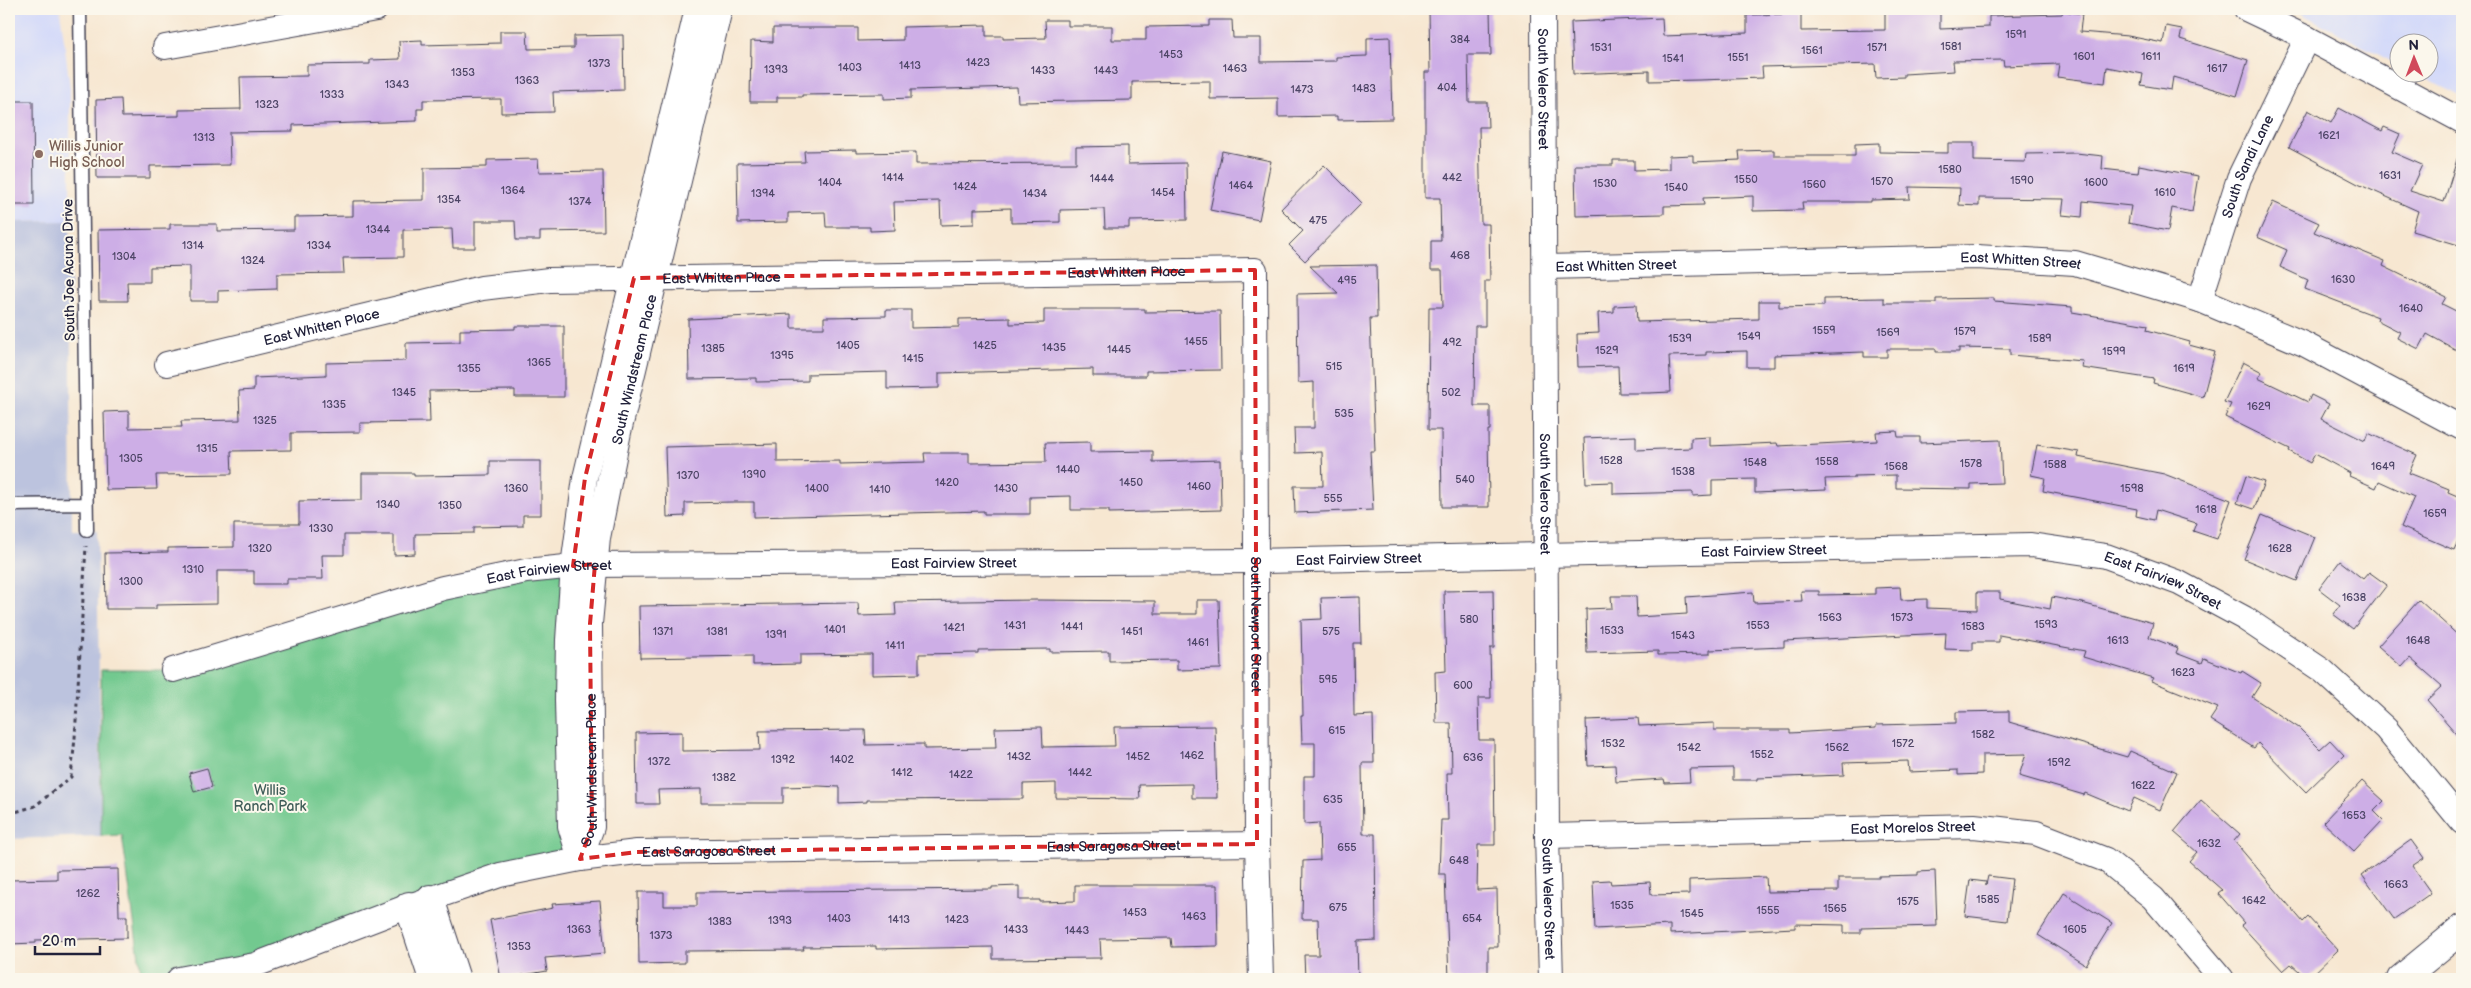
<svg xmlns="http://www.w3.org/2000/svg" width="2471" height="988" viewBox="0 0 2471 988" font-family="'Balsamiq Sans',sans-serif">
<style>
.built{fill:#d3d9f9}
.industrial{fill:#bcc3de}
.green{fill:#72c98f;stroke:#4a7665}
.building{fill:#cdaee6}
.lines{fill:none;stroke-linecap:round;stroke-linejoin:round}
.service-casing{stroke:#424052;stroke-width:15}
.minor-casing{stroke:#424052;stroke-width:26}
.tertiary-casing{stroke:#424052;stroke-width:30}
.path{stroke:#424052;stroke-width:3;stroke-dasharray:4 4;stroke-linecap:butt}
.service{stroke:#fff;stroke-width:12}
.minor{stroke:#fff;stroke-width:24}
.tertiary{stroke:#fff;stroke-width:28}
.marked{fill:none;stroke:#d62828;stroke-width:4;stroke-dasharray:10 6;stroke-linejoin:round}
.education-dot{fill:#8d6e63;stroke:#fbf7ec;stroke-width:2}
.labels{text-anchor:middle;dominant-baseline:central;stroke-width:4;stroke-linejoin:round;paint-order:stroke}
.number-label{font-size:11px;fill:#4d4566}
.street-label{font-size:14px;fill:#22223b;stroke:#fbf7ec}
.education-label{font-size:14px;fill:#785e54;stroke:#fbf7ec;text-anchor:start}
.park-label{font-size:14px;fill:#3e5c58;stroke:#fbf7ec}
</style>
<rect width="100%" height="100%" fill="#fbf7ec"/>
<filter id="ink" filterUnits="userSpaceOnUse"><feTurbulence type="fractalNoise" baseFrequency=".02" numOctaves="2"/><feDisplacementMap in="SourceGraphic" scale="10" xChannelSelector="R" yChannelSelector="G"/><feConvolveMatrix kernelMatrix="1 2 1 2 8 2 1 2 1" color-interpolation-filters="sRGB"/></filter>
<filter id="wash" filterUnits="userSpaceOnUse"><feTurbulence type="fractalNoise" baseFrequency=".0096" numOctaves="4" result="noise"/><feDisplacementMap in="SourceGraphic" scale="20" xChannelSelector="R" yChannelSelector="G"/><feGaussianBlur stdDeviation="1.12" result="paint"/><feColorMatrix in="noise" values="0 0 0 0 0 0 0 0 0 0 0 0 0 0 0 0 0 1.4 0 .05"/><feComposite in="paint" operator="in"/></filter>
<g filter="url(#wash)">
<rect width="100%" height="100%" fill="#f7e7d1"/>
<path class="built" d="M9 9H60L70 88V221L9 222Z
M2293 9H2462V97L2414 73 2428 72V42H2398V65Z"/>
<path class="industrial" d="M70 221 72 530H97L101 836 9 839V222Z"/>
<path class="green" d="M585 565 580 859 179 979H142L122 835 101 836V670H173L443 588Z"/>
<g id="blocks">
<path class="building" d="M1429 9H1490L1491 55H1468L1469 102H1487L1488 127H1479L1481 224H1489L1490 281H1485V326H1475L1474 406H1490V430H1488L1489 507H1442L1441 430H1428L1429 307H1443L1442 270H1431V241H1441L1440 198H1425V72H1430Z
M1940 11V29L1989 27V16L2062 14 2063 11 2082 14 2080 32 2128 36 2163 43 2166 26 2182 29 2180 39 2248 60 2237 96 2173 77 2171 90 2141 85 2143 74 2107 67 2105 83 2057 77 2059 64 2004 66 2003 60 1953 61 1954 71 1904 74V77L1876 78 1875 64 1762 67 1763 78 1699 80 1649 81V71L1573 74 1571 22 1662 18 1663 36 1747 33V15L1801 14V31L1885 30V12Z
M1045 20H1068V26H1112V40H1146V27L1209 26V20H1232L1233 38H1261V62L1336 61V57L1367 56V38L1390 37 1392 119 1337 120V116L1278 117V98L1210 99V81L1132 82V100L1018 102 1017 87 911 90V98L884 99V94L802 95V97H777V102H750L751 41 773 42V28H858V41L903 40V27L986 25V36H1003V39L1046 38Z
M500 31H527L528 49 574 48V36L623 35 624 90 553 92 554 112 501 113V99L423 100V109H417V121L293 125V131L229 132 230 165 150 166V178H97L96 100 121 99 122 117 179 116V110L241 109 240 77 307 76V65L370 64V60L400 59 399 41 422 40V45L500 43Z
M9 101H33L34 205H9Z
M2339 108 2382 131 2384 127 2400 134 2392 152 2422 165 2410 191 2444 202 2458 156 2462 157V246L2412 231 2418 211 2358 184 2289 147 2308 110 2331 123Z
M1879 143V152L1948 153V143H1974V161L2025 162 2026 154 2076 153 2103 156 2102 169 2138 173 2139 165 2198 176 2192 212 2172 208 2168 231 2128 223 2131 206 2083 201 2082 217 2062 215 2064 199 1979 198V206L1959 205 1960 188 1909 187 1910 199 1871 200V202H1802L1803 210 1753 211V196L1703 198 1704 205 1664 206V214L1576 216 1575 165H1613V160H1634V170L1669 169V156L1693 155V162L1740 160 1739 151 1774 150V156H1855V144Z
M1128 146V164L1186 163 1187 220 1129 221V228H1105L1104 209 1060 210V222L1011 223V208L974 209V224L941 225 940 201 894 202 895 230 870 231V227H826L825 212 788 213V222L738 223 737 163 805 162 804 151 856 150V153L916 152V164L1076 163V147Z
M1222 151 1271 161 1259 220 1210 210Z
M538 159 539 172 603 171 604 231 540 232V240H516L515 221H475V248H453L452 229 403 230V257L343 258 344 273 277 274V289L218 291V301H190V266L150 267V282H127L128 301H99L98 230 170 229V224H217V231L294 230V217L353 216V201L424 200V168L487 167V160Z
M1324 165 1362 203 1305 261 1289 245 1303 231 1281 209Z
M2273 202 2319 223 2314 232 2385 261 2383 266 2446 297 2442 304 2462 314V353L2427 334 2419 349 2397 338 2400 332 2377 320 2378 317 2305 289 2308 280 2280 267 2287 250 2257 237Z
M1376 265 1377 318H1370L1375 451H1370L1373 510 1295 513 1294 486H1323L1322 452 1295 453 1294 428H1314V382L1298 383 1297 294 1338 293 1310 266Z
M1884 298V303H1936V299L1994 298V301L2072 307V312L2148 325 2147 330 2190 342 2189 345 2215 352 2203 397 2153 383 2154 379 2082 368 2083 361 2010 355V349L1959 348V352H1936V349H1887V357H1864V352L1774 355V367H1747V351L1706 352V355L1669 356 1671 392 1649 393H1619L1618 366 1578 367 1577 334 1599 333 1598 313 1614 312V306L1636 305 1637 322 1759 319V301H1779V307L1824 306V299Z
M1044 309H1145V312L1220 311 1221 370 1146 371V376H1093V369L939 373V388L887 389V372L808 374V381L756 382V378L689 379 688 319 791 314V328H824V317L886 316V310H911V328L959 327V319L1010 318V324L1044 323Z
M515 326H564V397H515V390L429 391 430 422 360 423V432L291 433V450L231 451 232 474 156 475 157 489 106 490 104 412 129 411V428L182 427 181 421 240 420 239 391 254 390V378L326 375V363L406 361V343L460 342V330L515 329Z
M2243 362 2262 372 2258 378 2308 402 2311 395 2329 404 2321 419 2365 441 2368 433 2417 455 2409 473 2449 489 2448 492 2462 498V531L2454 550 2401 527 2414 497 2379 481 2376 488 2349 476 2350 473 2315 454 2310 463 2289 451 2290 449 2225 417 2231 404 2224 402Z
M1897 431 1898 437H1920V443L2000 440 2002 483 1971 484V489L1896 488V475L1854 476V478L1825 479 1826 490 1755 493V479L1712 480V495L1693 496V492L1613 494V482L1586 483 1584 438 1636 436V450L1691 448V438L1710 437V446L1777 443 1778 446 1877 441 1876 432Z
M1090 442V452L1153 451V462L1220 460 1221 510 1109 513V510H1071V496L1030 497V514H984V511L754 517V502H732L685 503V516L667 517 665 447 777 444V462L840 461V464L925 462 924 453H969V463L1046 462 1045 443Z
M2037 445 2079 452 2078 457 2164 474 2231 500 2217 539 2193 531 2196 523 2156 510 2154 520 2136 516 2137 509 2043 491 2045 478 2031 475Z
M490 461H541V515H523V526L474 527V533L415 534V554L394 555V535H344V555H322L323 579H287V584H254V571H217V604L156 605V609H106L105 553 168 552V548L234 547V524H299V501L362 500V473H414V476L490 475Z
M2246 476 2264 482 2254 509 2237 503Z
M2262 515 2315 537 2297 581 2244 559Z
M2340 561 2363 579 2369 572 2387 585 2353 629 2333 614 2340 605 2319 589Z
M1900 587 1901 600 1927 599V608L1977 610V592H2000V599L2050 609 2052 597 2082 603 2153 623 2149 637 2178 648 2176 653 2202 663 2204 658 2241 673 2242 671 2261 683 2252 697 2299 728 2320 749 2330 740 2344 755 2306 792 2258 743 2254 748 2210 720 2218 708 2151 681 2153 678 2083 657 2085 651 1999 635V642H1973V650L1945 649 1946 633 1784 641V647L1710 650V654L1658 655V651L1587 653 1586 609 1612 608 1611 596H1636L1637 617 1687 614 1686 597 1753 592 1754 603 1802 601 1801 591H1819V595L1875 594V588Z
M1493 590 1494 648H1490L1491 698H1478L1479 740H1494L1495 845H1478L1477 890 1497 889 1498 947H1488V979H1449L1445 874H1439L1441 820H1448L1447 773H1452L1451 723H1436L1435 672 1446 671 1444 591Z
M1360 597 1361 643H1353L1354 716 1373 715 1374 763H1362L1363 834H1375L1376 940 1357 941 1358 979H1305L1304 955H1319L1318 919H1302L1303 861 1320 860 1319 823 1304 824V776H1315V743H1302L1301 716H1303L1301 620 1322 619 1321 598Z
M1036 600 1155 601V614H1197V600H1219L1221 669 1177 670V660L1109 661V651L1050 652V649L978 650V653L919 654V674L872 675V654L800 655V664L753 665V656L640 658 639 606 858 603 859 616 896 615 895 602Z
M2419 600 2462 639V740L2427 700 2442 686 2410 658 2402 667 2378 646Z
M2009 711V722L2127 757 2130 751 2177 772 2160 810 2134 798 2128 811 2085 793 2084 795 2019 776 2026 754 1982 755V774L1958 775V770L1909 772 1908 761 1843 763 1844 775 1757 778V780H1733V768L1689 769 1690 782 1665 783 1664 779 1616 782 1615 765 1588 766 1586 720 1638 718 1639 726 1714 723V730H1790V733L1876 728V725L1956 723V712Z
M1215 726 1217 798H1192V784L1139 785 1140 799 1056 798V783L1023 784V799L867 800V802L839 803V787L819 786 783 787V803H701V789L658 790 659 804H637L636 733 682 732V751L760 750 759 731 865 730 866 745 924 744V749L996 748 995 728 1042 727 1043 747 1115 746 1114 727Z
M207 768 212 787 194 792 189 773Z
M2362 781 2384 801 2374 811 2383 820 2354 851 2323 822Z
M2201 800 2240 834 2234 841 2303 922 2308 917 2338 950 2308 979 2291 964 2283 971 2241 925 2244 923 2218 893 2222 890 2189 861 2197 852 2174 832Z
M2411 840 2424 858 2412 866 2431 893 2394 919 2362 875Z
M118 869 119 916H127V938L36 940V943L9 944V880L57 879V870Z
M1935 871 1937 926 1861 928V933H1844V925L1795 924V928L1670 934V925L1595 929 1593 881 1610 880 1611 884 1650 882 1651 895 1689 894V880L1766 877 1767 892 1838 891V878H1879V876L1918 875V872Z
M1988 876 2012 879 2007 921 1965 916 1970 880 1986 882V885Z
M1075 885H1217L1218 946 1172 947 1171 938 1100 939 1101 958 993 959V947L876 949V946L803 947 804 950 685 951V963L639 964 638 892H664V906H697V892L992 889V887L1019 886V900H1040V902L1075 901Z
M2064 893 2112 923 2086 965 2038 935Z
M600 901 605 953 545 958 547 971 501 979 490 920 553 908 552 904Z"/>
</g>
</g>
<g filter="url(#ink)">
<use href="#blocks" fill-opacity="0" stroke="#424052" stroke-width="1"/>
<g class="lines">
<defs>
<path id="service" d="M80 9 87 530
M9 505 86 504"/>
<g id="minor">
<path id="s1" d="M1543 9 1547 836 1551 979"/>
<path d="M2246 9 2307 38 2462 121"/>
<path d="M165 47 376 9"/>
<path id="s2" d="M1545 267 1977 257 2075 263 2200 300 2304 344 2462 428"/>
<path id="s3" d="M2200 300 2239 178 2307 38"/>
<path id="s4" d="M167 364 482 288 549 280 1255 270 1257 844 1261 979"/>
<path id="s5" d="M173 670 443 588 526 571 585 565 1258 561 2031 545 2106 556 2179 583 2244 618 2323 671 2386 729 2462 822"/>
<path id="s6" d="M1547 836 1974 826 2036 833 2106 860 2153 898 2222 979"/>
<path id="s7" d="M580 859 592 827 590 624 598 538 619 432 720 9"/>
<path d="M580 859 570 826 567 700 568 640 573 566 585 478 697 9"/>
<path id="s8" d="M179 979 255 965 409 906 500 875 580 859 637 852 1257 844"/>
</g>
<path id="tertiary" d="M430 899 456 979
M409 906 433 979
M2401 979 2462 929"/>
</defs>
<use href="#service" class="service-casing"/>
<use href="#minor" class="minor-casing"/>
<use href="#tertiary" class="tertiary-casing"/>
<path class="path" d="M9 814 35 806 71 777 75 738 86 546"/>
<use href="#service" class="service"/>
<use href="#minor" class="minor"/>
<use href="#tertiary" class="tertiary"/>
</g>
</g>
<path class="marked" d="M1255 270 1257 844 637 852 580 859 592 827 590 624 595 564 573 566 585 478 634 278Z"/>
<circle class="education-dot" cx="39" cy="154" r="5"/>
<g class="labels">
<g class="number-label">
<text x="2016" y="34">1591</text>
<text x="1460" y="39">384</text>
<text x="1951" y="46">1581</text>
<text x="1601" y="47">1531</text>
<text x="1877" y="47">1571</text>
<text x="1812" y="50">1561</text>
<text x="1171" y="54">1453</text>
<text x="2084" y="56">1601</text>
<text x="2151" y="56">1611</text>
<text x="1738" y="57">1551</text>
<text x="1673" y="58">1541</text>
<text x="978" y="62">1423</text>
<text x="599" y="63">1373</text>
<text x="910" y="65">1413</text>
<text x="850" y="67">1403</text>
<text x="1235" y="68">1463</text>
<text x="2217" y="68">1617</text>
<text x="776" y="69">1393</text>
<text x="1043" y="70">1433</text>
<text x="1106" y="70">1443</text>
<text x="463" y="72">1353</text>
<text x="527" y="80">1363</text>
<text x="397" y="84">1343</text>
<text x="1447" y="87">404</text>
<text x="1364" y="88">1483</text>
<text x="1302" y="89">1473</text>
<text x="332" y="94">1333</text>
<text x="267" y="104">1323</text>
<text x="2329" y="135">1621</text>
<text x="204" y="137">1313</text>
<text x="1950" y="169">1580</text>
<text x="2390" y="175">1631</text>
<text x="893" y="177">1414</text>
<text x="1452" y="177">442</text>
<text x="1102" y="178">1444</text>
<text x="1746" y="179">1550</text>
<text x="2022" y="180">1590</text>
<text x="1882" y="181">1570</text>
<text x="830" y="182">1404</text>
<text x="2096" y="182">1600</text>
<text x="1605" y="183">1530</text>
<text x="1814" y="184">1560</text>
<text x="1241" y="185">1464</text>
<text x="965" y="186">1424</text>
<text x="1676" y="187">1540</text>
<text x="513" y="190">1364</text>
<text x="1163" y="192">1454</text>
<text x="2165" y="192">1610</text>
<text x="763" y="193">1394</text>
<text x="1035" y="193">1434</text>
<text x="449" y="199">1354</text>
<text x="580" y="201">1374</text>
<text x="1318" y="220">475</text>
<text x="378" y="229">1344</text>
<text x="193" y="245">1314</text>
<text x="319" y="245">1334</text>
<text x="1460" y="255">468</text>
<text x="124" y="256">1304</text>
<text x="253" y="260">1324</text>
<text x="2343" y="279">1630</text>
<text x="1347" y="280">495</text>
<text x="2411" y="308">1640</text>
<text x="1824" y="330">1559</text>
<text x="1965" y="331">1579</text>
<text x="1888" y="332">1569</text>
<text x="1749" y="336">1549</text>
<text x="1680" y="338">1539</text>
<text x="2040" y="338">1589</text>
<text x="1196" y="341">1455</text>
<text x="1452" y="342">492</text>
<text x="848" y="345">1405</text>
<text x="985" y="345">1425</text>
<text x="1054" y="347">1435</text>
<text x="713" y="348">1385</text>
<text x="1119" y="349">1445</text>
<text x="1607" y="350">1529</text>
<text x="2114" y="351">1599</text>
<text x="782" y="355">1395</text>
<text x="913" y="358">1415</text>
<text x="539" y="362">1365</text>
<text x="1334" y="366">515</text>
<text x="469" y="368">1355</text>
<text x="2184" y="368">1619</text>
<text x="404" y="392">1345</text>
<text x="1451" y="392">502</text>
<text x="334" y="404">1335</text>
<text x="2259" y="406">1629</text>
<text x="1344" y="413">535</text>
<text x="265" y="420">1325</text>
<text x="207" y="448">1315</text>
<text x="131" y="458">1305</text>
<text x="1611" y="460">1528</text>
<text x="1827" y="461">1558</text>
<text x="1755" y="462">1548</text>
<text x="1971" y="463">1578</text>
<text x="2055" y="464">1588</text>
<text x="1896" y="466">1568</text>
<text x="2383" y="466">1649</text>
<text x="1068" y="469">1440</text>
<text x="1683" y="471">1538</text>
<text x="754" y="474">1390</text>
<text x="688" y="475">1370</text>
<text x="1465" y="479">540</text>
<text x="947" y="482">1420</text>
<text x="1131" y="482">1450</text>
<text x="1199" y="486">1460</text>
<text x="516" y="488">1360</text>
<text x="817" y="488">1400</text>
<text x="1006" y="488">1430</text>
<text x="2132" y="488">1598</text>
<text x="880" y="489">1410</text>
<text x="1333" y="498">555</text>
<text x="388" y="504">1340</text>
<text x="450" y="505">1350</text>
<text x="2206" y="509">1618</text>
<text x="2435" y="513">1659</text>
<text x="321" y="528">1330</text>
<text x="260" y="548">1320</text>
<text x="2280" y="548">1628</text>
<text x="193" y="569">1310</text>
<text x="131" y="581">1300</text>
<text x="2354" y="597">1638</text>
<text x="1830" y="617">1563</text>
<text x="1902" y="617">1573</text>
<text x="1469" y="619">580</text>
<text x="2046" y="624">1593</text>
<text x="1015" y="625">1431</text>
<text x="1758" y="625">1553</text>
<text x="1072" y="626">1441</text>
<text x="1973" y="626">1583</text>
<text x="954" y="627">1421</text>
<text x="835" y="629">1401</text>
<text x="1612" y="630">1533</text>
<text x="663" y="631">1371</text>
<text x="717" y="631">1381</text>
<text x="1132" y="631">1451</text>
<text x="1331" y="631">575</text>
<text x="776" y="634">1391</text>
<text x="1683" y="635">1543</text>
<text x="2118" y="640">1613</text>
<text x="2418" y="640">1648</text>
<text x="1198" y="642">1461</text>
<text x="895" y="645">1411</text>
<text x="2183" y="672">1623</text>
<text x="1328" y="679">595</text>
<text x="1463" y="685">600</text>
<text x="1337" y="730">615</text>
<text x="1983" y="734">1582</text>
<text x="1613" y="743">1532</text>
<text x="1903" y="743">1572</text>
<text x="1689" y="747">1542</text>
<text x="1837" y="747">1562</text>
<text x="1762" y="754">1552</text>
<text x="1192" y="755">1462</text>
<text x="1019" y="756">1432</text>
<text x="1138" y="756">1452</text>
<text x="1473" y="757">636</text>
<text x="783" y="759">1392</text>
<text x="842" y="759">1402</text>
<text x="659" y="761">1372</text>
<text x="2059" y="762">1592</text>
<text x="902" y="772">1412</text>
<text x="1080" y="772">1442</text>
<text x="961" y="774">1422</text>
<text x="724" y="777">1382</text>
<text x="2143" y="785">1622</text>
<text x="1333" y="799">635</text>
<text x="2354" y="815">1653</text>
<text x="2209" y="843">1632</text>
<text x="1347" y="847">655</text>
<text x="1459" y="860">648</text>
<text x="2396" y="884">1663</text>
<text x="88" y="893">1262</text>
<text x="1988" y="899">1585</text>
<text x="2254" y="900">1642</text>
<text x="1908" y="901">1575</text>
<text x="1622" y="905">1535</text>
<text x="1338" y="907">675</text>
<text x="1835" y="908">1565</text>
<text x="1768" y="910">1555</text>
<text x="1135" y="912">1453</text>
<text x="1692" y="913">1545</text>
<text x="1194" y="916">1463</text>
<text x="839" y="918">1403</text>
<text x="1472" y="918">654</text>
<text x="899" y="919">1413</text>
<text x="957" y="919">1423</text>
<text x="780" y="920">1393</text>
<text x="720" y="921">1383</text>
<text x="579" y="929">1363</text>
<text x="1016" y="929">1433</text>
<text x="2075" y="929">1605</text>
<text x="1077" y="930">1443</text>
<text x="661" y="935">1373</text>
<text x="519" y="946">1353</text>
</g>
<g class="street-label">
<text stroke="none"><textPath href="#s1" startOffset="80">South Velero Street</textPath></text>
<text stroke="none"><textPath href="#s3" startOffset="142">South Sandi Lane</textPath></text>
<text stroke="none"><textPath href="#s2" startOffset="476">East Whitten Street</textPath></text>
<text stroke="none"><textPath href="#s2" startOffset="71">East Whitten Street</textPath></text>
<text transform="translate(69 270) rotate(-91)">South Joe Acuna Drive</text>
<text stroke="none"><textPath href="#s4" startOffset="969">East Whitten Place</textPath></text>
<text stroke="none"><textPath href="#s4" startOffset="564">East Whitten Place</textPath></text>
<text stroke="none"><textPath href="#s4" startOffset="159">East Whitten Place</textPath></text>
<text stroke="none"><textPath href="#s7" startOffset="496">South Windstream Place</textPath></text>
<text stroke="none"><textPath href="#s1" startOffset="485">South Velero Street</textPath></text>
<text stroke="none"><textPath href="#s5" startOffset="1605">East Fairview Street</textPath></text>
<text stroke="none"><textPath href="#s5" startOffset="1200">East Fairview Street</textPath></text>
<text stroke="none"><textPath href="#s5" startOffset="795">East Fairview Street</textPath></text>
<text stroke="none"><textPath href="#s5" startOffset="390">East Fairview Street</textPath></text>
<text stroke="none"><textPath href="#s5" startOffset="2010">East Fairview Street</textPath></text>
<text stroke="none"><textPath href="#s4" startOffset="1452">South Newport Street</textPath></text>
<text stroke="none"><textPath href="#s7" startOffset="91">South Windstream Place</textPath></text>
<text stroke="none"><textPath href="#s6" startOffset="366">East Morelos Street</textPath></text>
<text stroke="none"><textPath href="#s8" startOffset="954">East Saragosa Street</textPath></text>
<text stroke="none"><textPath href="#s8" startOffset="549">East Saragosa Street</textPath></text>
<text stroke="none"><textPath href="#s1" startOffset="890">South Velero Street</textPath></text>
</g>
<g class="education-label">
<text x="49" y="146">Willis Junior<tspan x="49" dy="16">High School</tspan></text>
</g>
<g class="park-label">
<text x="270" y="790">Willis<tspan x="270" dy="16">Ranch Park</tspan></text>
</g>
</g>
<rect width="2471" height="988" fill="none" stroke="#fbf7ec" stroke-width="30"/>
<g transform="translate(2414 58) rotate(359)"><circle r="24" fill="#fbf7ec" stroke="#a4a2a5"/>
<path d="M0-4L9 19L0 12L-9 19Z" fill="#d1495b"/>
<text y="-8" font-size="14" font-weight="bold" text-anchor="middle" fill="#22223b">N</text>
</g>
<path d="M35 946v8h65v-8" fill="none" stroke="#22223b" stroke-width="2.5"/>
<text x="42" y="946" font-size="15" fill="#22223b" stroke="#fbf7ec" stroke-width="4" paint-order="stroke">20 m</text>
</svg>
